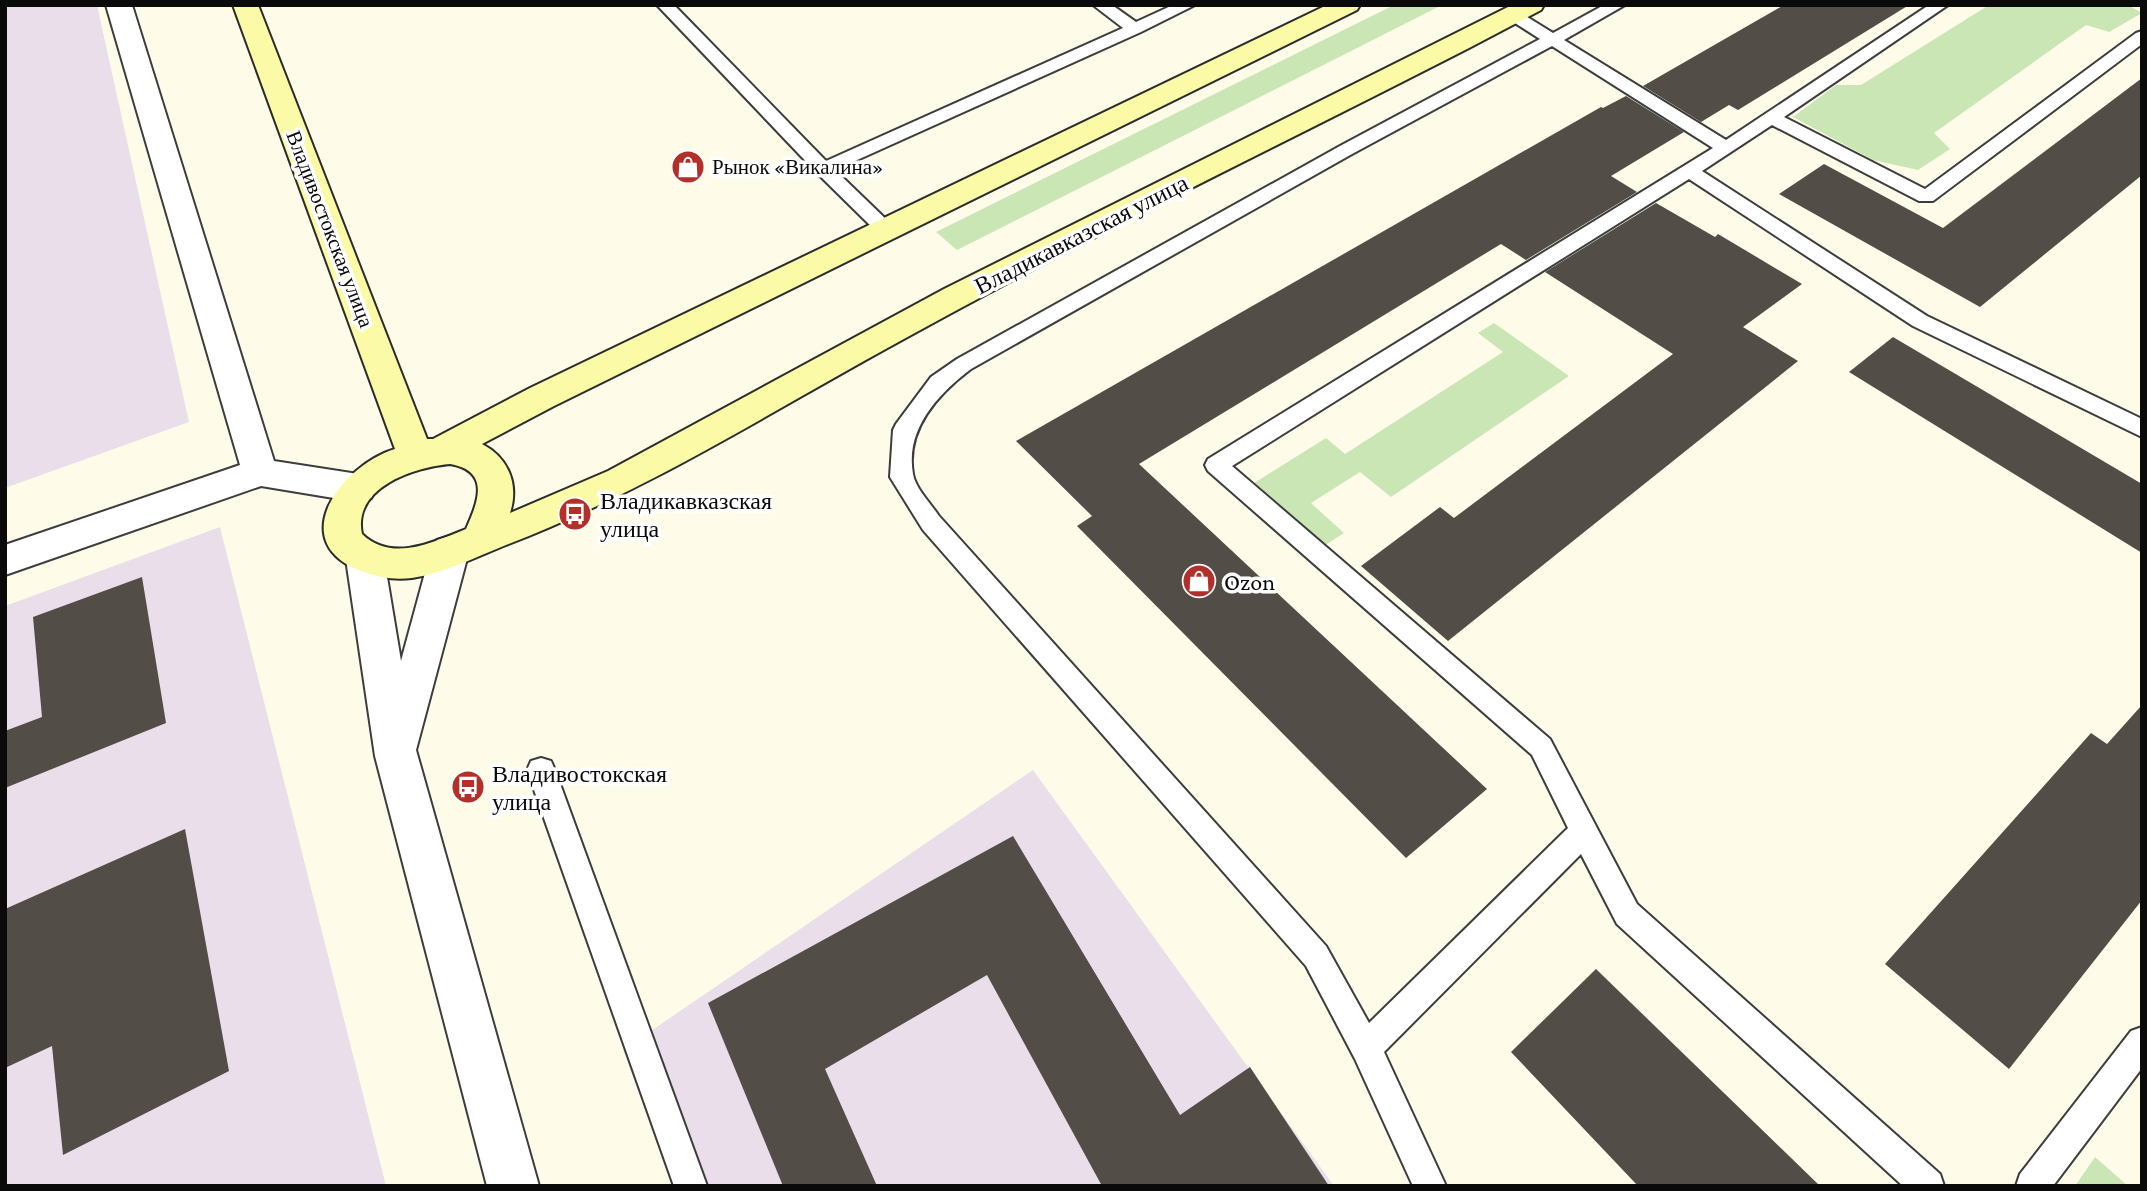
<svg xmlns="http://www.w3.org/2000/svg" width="2147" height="1191" viewBox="0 0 2147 1191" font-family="'Crimson Pro',serif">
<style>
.industrial{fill:#e9dee9}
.green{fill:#cae6b5}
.building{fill:#524d47}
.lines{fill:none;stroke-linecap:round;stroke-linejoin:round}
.service-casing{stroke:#3d3d3d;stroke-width:4}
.minor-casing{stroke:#3d3d3d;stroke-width:4}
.secondary-casing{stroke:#2c2c2c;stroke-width:4}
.service{fill:#fff;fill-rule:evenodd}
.minor{fill:#fff;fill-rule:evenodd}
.secondary{fill:#fbfaa6;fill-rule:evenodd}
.labels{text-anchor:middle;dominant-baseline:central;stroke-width:7;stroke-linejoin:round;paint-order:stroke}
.far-poi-label{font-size:21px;fill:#0a0a0a;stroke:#fff;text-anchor:start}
.far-street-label{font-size:21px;fill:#0a0a0a;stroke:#fff}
.street-label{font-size:24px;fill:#0a0a0a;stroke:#fff}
.poi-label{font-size:24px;fill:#0a0a0a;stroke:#fff;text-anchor:start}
</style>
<rect width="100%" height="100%" fill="#fefce9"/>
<path class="industrial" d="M5 5H97L189 422 5 488Z
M220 527 386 1186H5V606Z
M1033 770 1334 1186H674L623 1050Z"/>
<path class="green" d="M1394 5H1442L957 250 936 232Z
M1989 5H2128L2142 13 2109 32 2086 25 1934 133 1950 149 1918 170 1873 160 1793 117 1836 85H1861Z
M1494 323 1569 376 1391 497 1360 472 1311 503 1344 533 1321 548 1251 485 1326 438 1345 454 1503 352 1478 333Z
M2095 1157 2128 1186H2075Z"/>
<path class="building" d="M1784 5H1909L1738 110 1729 105 1701 122 1643 86Z
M2142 78V175L1980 307 1779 194 1824 164 1943 228Z
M1626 96 1684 132 1611 176 1637 192 1526 260 1501 244 1139 464 1487 789 1406 858 1077 526 1092 516 1016 441 1601 107 1603 108Z
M1656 203 1715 237 1718 234 1802 284 1743 327 1798 361 1448 641 1361 566 1440 507 1454 518 1673 354 1545 272Z
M1893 337 2142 484V553L1849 372Z
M142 577 166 723 5 788V731L42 717 33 617Z
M2142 705V900L2009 1069 1885 964 2091 733 2107 744Z
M185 829 229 1071 63 1155 52 1046 5 1068V909Z
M1013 836 1180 1115 1250 1067 1329 1186H1102L987 975 825 1069 877 1186H783L708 1003Z
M1596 969 1820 1186H1638L1511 1052Z"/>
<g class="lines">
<defs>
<path id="service" d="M657 5H674L826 161 1123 28 1093 5H1112L1136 22 1173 5H1195L1141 32 835 170 893 226 896 230 893 234H879L817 173Z
M1604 5H1625L1564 40 1726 140 1929 5H1948L1784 117 1925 189 2136 33 2142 31V44L1933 201H1919L1772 125 1702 171 1927 316 2142 419V437L1913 326 1689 179 1232 466 1550 739 1637 904 1940 1174 1944 1186H1903L1617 924 1581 854 1384 1052 1446 1186H1413L1355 1059 1306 966 923 530 890 477 893 430 896 424 931 377 957 359 1340 146 1540 39 1507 18 1505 15 1507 12H1519L1553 33ZM1552 46 1713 148 1208 459 1205 465 1208 471 1532 755 1568 828 1369 1023 1326 946 939 516C932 505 915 488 913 474 905 429 938 394 971 369L1352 154Z
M541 758 551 761 555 770 707 1186H674L527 770 531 761Z
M2142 1027V1068L2053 1186H2016L2020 1174 2131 1031Z"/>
<path id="minor" d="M106 5H132L274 461 358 474 371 478 376 488 371 498 358 502 261 486 5 575V545L240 465Z
M450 536 463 540 469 551 416 750 539 1186H487L375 756 346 559 352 548 365 544 378 548 384 559 401 661 431 551 437 540Z"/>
<path id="secondary" d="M233 5H258L427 439H433L530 388 1327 5H1360L1357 10 554 406 482 444C509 458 519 485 510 513L608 471 944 289 1512 5H1544L1541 10 1469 48C1280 145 1088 237 902 340 770 412 647 491 506 545 476 557 444 573 412 578 395 580 380 578 364 572 283 544 340 466 395 449ZM450 464C491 471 478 502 466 529 434 542 392 563 362 534 352 487 415 467 450 464Z"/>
</defs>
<use href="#service" class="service-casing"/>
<use href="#minor" class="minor-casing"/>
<use href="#secondary" class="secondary-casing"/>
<use href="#service" class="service"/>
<use href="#minor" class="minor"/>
<use href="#secondary" class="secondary"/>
</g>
<defs>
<symbol id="shop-disc" viewBox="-11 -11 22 22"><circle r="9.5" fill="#b3302a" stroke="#fff"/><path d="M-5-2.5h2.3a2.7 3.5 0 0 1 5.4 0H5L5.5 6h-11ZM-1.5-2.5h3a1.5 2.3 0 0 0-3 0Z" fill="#fff"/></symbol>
<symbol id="bus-disc" viewBox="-11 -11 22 22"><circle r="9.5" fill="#b3302a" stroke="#fff"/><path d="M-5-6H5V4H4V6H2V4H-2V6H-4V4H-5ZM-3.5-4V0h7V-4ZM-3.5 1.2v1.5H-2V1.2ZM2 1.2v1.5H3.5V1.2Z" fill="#fff"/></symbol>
</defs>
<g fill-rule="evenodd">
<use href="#shop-disc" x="669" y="148" width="38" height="38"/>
<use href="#bus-disc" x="556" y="495" width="38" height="38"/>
<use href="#shop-disc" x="1180" y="562" width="38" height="38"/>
<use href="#bus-disc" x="449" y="768" width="38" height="38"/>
</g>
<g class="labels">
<g class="far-poi-label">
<text x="712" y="167">Рынок «Викалина»</text>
</g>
<g class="far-street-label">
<text transform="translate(330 229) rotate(69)">Владивостокская улица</text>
</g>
<g class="street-label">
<text transform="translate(1081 234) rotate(-27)">Владикавказская улица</text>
</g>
<g class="poi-label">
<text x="600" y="500">Владикавказская<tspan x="600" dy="28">улица</tspan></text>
<text x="1224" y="581">Ozon</text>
<text x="492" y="773">Владивостокская<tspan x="492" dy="28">улица</tspan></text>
</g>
</g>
<rect width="2147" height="1191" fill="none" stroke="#0a0a0a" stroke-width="14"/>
</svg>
